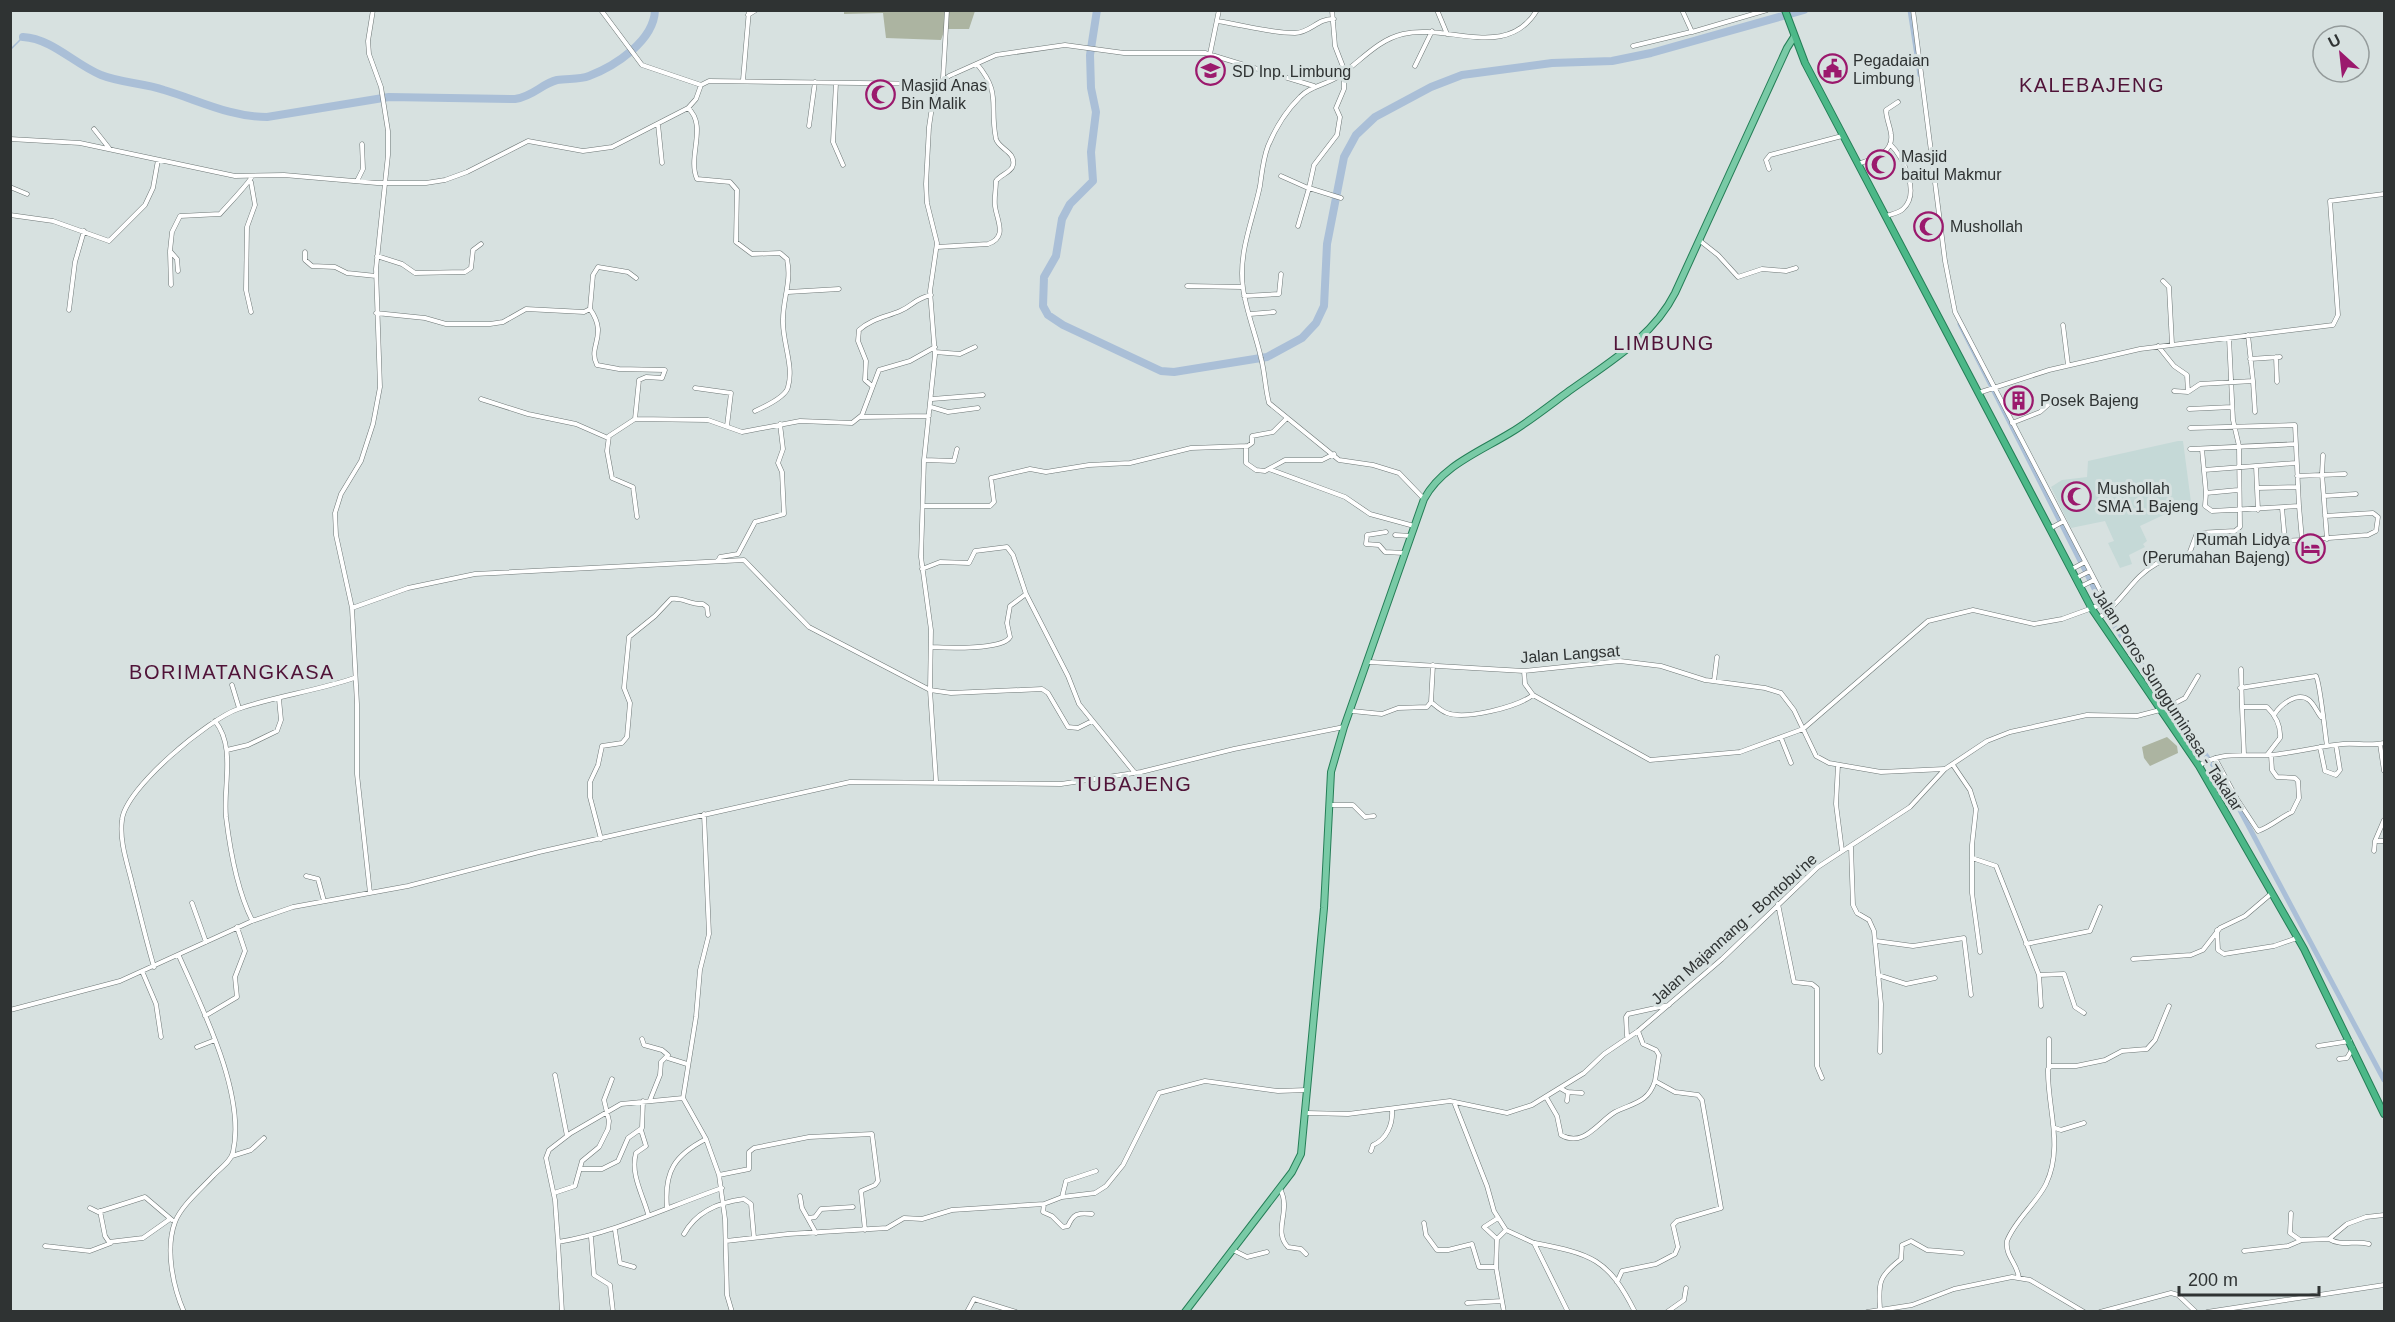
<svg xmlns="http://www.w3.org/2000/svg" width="2395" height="1322" viewBox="0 0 2395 1322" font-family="Arial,sans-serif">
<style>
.built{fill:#c5d9d7}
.green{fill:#acb4a1}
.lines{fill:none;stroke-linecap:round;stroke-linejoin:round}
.stream{stroke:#aabfd7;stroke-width:1.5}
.canal{stroke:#aabfd7;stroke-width:5}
.river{stroke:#aabfd7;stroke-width:8}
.minor-casing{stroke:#6d7675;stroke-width:5}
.primary-casing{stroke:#257e57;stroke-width:8}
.trunk-casing{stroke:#257e57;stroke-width:8}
.minor{stroke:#fff;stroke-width:4}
.primary{stroke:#79caa6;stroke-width:6}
.trunk{stroke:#4cb888;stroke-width:6}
.labels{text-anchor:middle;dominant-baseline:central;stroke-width:6;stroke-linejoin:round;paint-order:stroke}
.poi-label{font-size:16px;fill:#2f3333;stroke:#d7e1e0;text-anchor:start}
.street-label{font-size:16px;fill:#2f3333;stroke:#d7e1e0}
.quarter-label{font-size:20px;letter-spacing:1.5px;fill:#501338;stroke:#d7e1e0}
</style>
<rect width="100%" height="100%" fill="#d7e1e0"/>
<path class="built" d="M2178 441H2183L2191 502 2140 526 2147 541 2143 544 2145 547 2129 555 2132 564 2120 568 2108 543 2114 541 2105 521 2071 528 2051 487 2062 480 2087 477 2088 461Z"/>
<path class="green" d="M844 11H975L969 29H945L941 40 886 38 883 13 844 14Z
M2167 737 2177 746 2178 753 2150 766 2144 758 2142 747Z"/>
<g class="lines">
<path class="stream" d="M10 50 23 37"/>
<path class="canal" d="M1910 10 1920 75
M1960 324 2110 620 2225 782 2384 1080"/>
<path class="river" d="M1097 10 1090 55 1091 88 1096 112 1091 152 1093 181 1070 204 1062 219 1056 256 1044 277 1043 306 1048 315 1063 325 1161 371 1174 372 1267 357 1302 338 1316 323 1324 306 1327 244 1344 157 1356 135 1375 117 1431 87 1462 75 1552 63 1612 61 1651 53 1804 10
M23 37C53 39 74 64 101 75 121 83 144 83 164 90 198 100 230 117 267 117L389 97 515 99C534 96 541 84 557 80 567 78 579 80 589 76 615 66 654 41 655 10"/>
<defs>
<path id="minor" d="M601 10 642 65 701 85
M1332 10 1335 46 1345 72
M1437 10 1447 34
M1682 10 1692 32 1767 10
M1913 10 1945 261 1955 312 2111 611
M748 15 756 10
M1217 21C1244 25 1269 33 1295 33 1310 33 1318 18 1334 19
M1633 46 1691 32
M1210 54 1219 10
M1415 66 1432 31
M943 78 947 10
M743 80 749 10
M836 83 833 142 843 165
M688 108C708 126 687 156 697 179L730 182 737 190 736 242 752 254 780 253 787 259C792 283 782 300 783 323 783 343 794 367 788 387 786 397 764 407 755 411
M658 124 662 163
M809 126 815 82
M94 129 109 148
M10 139 80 143 235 176 284 175 377 183H426L445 180 467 172 528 141 583 151 612 147 688 108 696 99 701 85 709 81 936 84
M1858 164C1872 159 1894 154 1891 134 1890 126 1886 118 1886 110L1898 102
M1769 169 1766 160 1770 155 1842 136
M1281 176 1308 188
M357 181 363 169 362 144
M251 182 255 205 247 227 246 290 251 312
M10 187 27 194
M1341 198 1309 188 1314 165 1337 135 1340 117 1336 108 1344 89V74
M10 215 53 221 109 241 145 205 153 188 158 160
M1886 216C1892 214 1899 213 1903 209 1921 193 1903 157 1890 144
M1298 226 1309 188
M1699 240 1718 255 1738 277 1762 269 1786 271 1796 268
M937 247 988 244C1008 237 997 221 995 206 994 198 996 189 996 181 1000 175 1012 172 1013 165 1016 152 999 149 996 139 989 104 1002 94 977 64
M170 252 171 285
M305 252V260L312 266 335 267 347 273 376 276
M377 256 402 264 415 273 465 272 471 268 473 250 481 244
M178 271 177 259 170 251 172 232 180 216 220 214C226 207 251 181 252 176
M2163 281 2169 287 2172 344
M1187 286 1242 287
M788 292 839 289
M1244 296 1279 294 1281 274
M590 309C609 336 587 346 597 365L619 369 665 370 662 378 646 377 639 380 635 419
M69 310 75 262 84 231
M376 313 425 318 446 324H490L503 322 526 309 584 312 590 309 593 275 598 267 628 272 636 278
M1250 314 1274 312
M2063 325 2068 365
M2158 346 2174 366 2187 375 2188 392
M935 352 960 354 975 347
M2276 357 2277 382
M2250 359 2280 357
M2253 381 2255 412
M872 386 865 380 866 361 858 341 859 330C871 319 886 317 900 311 914 305 914 299 931 295
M695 388 731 393 727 426
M2174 391 2188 392 2200 384 2253 381 2248 335
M1978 393 2049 370 2140 349 2333 325 2338 315 2330 201 2384 194
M481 399 528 414 576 424 608 438
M932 399 983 395
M931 407 948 412 978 408
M2189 409 2232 407
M861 417 929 416
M2012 423 2040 412 2049 404H2067
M2190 428 2295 425 2299 506 2212 511 2205 506 2206 493
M1246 446V463L1256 470 1265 471 1285 460H1322L1334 454
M2190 449 2296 444
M2202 449 2206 493 2238 490
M2323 455 2322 474 2327 539
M924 460 954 461 957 449
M2256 466 2258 510
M1269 469 1345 497 1370 514 1414 526
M2204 470 2296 463
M2297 476 2345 474
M2257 488 2298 487
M2324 496 2356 494
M1424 499 1399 473 1373 465 1339 460 1269 403C1265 388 1265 373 1261 358 1256 335 1246 311 1243 288 1238 252 1253 220 1260 186 1262 172 1263 159 1268 146 1275 129 1287 110 1300 97 1311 85 1327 85 1339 76 1360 62 1377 40 1403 34 1447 23 1507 61 1537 10
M923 506H990L994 502 991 478 1030 469 1046 472 1089 465 1130 463 1191 448 1248 446 1252 443V436L1273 432 1286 419
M2282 508 2285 541
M637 517 633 487 612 478 607 451 609 436 635 419 708 420 742 432 800 421 852 423 862 415 879 370 910 361 935 347
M2051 528 2064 521
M1386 532 1367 535 1366 544 1379 545 1385 552 1404 553
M1395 535 1411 536
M2302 540 2368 535 2376 531 2378 517 2373 513 2325 516
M2277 541 2302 540 2299 506
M718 561 720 557 738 554 755 522 784 514 782 472 778 463 783 449 780 424
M922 569 940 562 969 563 975 551 1007 547 1013 555 1026 594 1068 676 1079 704 1135 773
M2072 569 2085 562
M2076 578 2090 571
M2080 587 2094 580
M352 608 408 588 475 574 744 560 809 627 930 690 951 693 1042 689 1048 693 1068 727 1078 728 1092 721
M2099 618C2122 603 2132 577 2156 564 2164 559 2178 561 2188 557L2197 533 2235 531 2240 527 2239 446 2233 420 2229 338
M931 647C947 648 1003 650 1010 637L1007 623 1010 606 1026 594
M1369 662 1524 671 1620 661 1661 666 1705 680 1765 688 1781 693 1794 710 1816 756 1829 763 1881 772 1944 769
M2241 669 2242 707H2267C2275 715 2281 726 2280 738L2267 755
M1714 681 1717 657
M232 685 239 708
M2240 688 2316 676C2320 682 2325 733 2327 746
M1533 695 1650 760 1740 752 1803 729 1928 621 1973 610 2034 624 2062 619 2106 603
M1431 702C1436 706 1441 711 1447 713 1466 720 1517 707 1533 695L1525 684 1524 671
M2242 707 2244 754
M1352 711 1382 714 1398 708 1427 707 1431 702 1433 665
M2274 715C2280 705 2297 691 2309 700 2314 704 2317 712 2321 717
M215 721C236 747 223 786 226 817 230 850 237 890 252 920
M1781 738 1791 763
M2380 744 2384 771
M2320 747 2325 771 2336 775 2340 770 2336 745
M227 750 248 745 277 731 281 720 279 699
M2215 758 2237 799 2258 831C2272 826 2279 818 2292 812L2299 798 2298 781 2295 778 2277 777 2272 770 2271 755
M1838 765 1836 804 1842 851
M1953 765 1970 790 1976 809 1972 845V893L1980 952
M2199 766C2221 750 2245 757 2270 755 2295 753 2319 746 2343 744 2357 743 2370 746 2384 743
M936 781 930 690 931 630 921 557 924 460 935 355 930 291 937 243 927 203 926 184 929 127 935 87 949 76 996 55 1065 45 1124 53H1205L1314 86
M1330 805H1353L1365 817 1374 816
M704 814 709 934 700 970 696 1017 683 1098 706 1139 719 1175 725 1219 727 1295 732 1312
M2384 820 2375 841H2384
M601 839 590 797V782L598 765 602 746 622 743 627 737 630 703 624 688 629 637 655 616 671 599C682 597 691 605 703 604L707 607 708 615
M1851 847 1853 905 1857 913 1869 920 1874 931 1881 1004 1880 1052
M2374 851 2375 841
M1972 858 1996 866 2039 975 2064 974 2075 1007 2084 1013
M306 876 318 879 324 901
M370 893 357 774V704L352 608 336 535 335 513 341 494 361 461 373 424 380 387 376 269 388 155V131L381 87 369 54 368 41 373 10
M192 903 206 942
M1778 904 1794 982 1812 984 1817 988V1066L1822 1078
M2217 930 2218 950 2224 954 2274 946 2297 938
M1876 941 1913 946 1964 938 1971 995
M2026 944 2090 931 2100 907
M179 956C202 1008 246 1094 233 1152 231 1162 219 1169 213 1176 201 1189 181 1206 175 1222 165 1249 173 1287 184 1312
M2133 959 2191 955 2203 950 2220 928 2245 916 2272 893
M154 967C146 940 140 914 133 887 128 865 119 842 122 820 125 788 209 719 238 709 276 696 316 691 354 678
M142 971 156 1004 161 1037
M1878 975 1906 984 1935 978
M2039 975 2041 1006
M10 1010 120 981 252 921 293 907 408 886 539 852 850 782 1061 784 1141 772 1234 749 1344 727
M205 1016 237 997 235 977 245 951 237 927
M1627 1036 1626 1017 1628 1014 1669 1005
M642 1039 644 1045 662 1050 668 1055 661 1062 660 1075 650 1100
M2049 1039V1067
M2318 1046 2350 1041
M197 1047 215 1040
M668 1058 687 1064
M2339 1059 2347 1058 2353 1048
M555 1075 567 1136
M1560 1088 1567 1092 1582 1093
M1546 1097 1557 1116 1561 1135C1584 1148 1598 1122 1615 1112 1633 1103 1648 1103 1655 1081
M683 1098 621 1104 571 1133 549 1150 546 1158 555 1200 558 1242C615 1233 667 1207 722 1188
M1567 1101 1568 1092
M1454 1102 1487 1186 1494 1211 1506 1230 1534 1243 1568 1312
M1307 1113 1348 1114 1450 1101 1507 1113 1532 1105 1584 1073 1604 1054 1638 1031 1722 959 1818 867 1910 807 1945 769 1987 741 2010 732 2087 715 2137 716 2164 709 2185 698 2198 676
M2055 1128 2061 1130 2084 1123
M641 1130 646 1146 636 1153C630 1174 643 1195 648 1214
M1371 1151 1373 1145C1387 1139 1393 1124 1392 1110
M232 1156 251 1150 264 1138
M581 1169H602L618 1161 628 1138 642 1128 643 1101
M719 1175 749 1169V1152L754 1148 809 1137 872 1134 878 1181 875 1185 861 1191 865 1230
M1280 1189C1292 1211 1272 1230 1288 1247L1301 1249 1306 1254
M554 1193 575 1186 582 1161 599 1147 608 1129 609 1121 604 1100 612 1079
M800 1196 802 1208 816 1233
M1062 1197 1066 1181 1096 1171
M1044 1204 1043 1212 1052 1216 1063 1227 1068 1226C1073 1214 1078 1212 1092 1214
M667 1207C664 1171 675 1155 706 1139
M90 1208 98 1212 145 1197 172 1220
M100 1211 105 1236 109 1242 143 1238 170 1219
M2291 1213 2290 1233 2300 1240
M809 1218 815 1217 821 1209 853 1207
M1424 1223 1426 1235 1437 1250H1448L1472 1244 1479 1267H1496
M615 1230 620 1263 634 1267
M684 1234C696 1212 720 1202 744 1199L751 1204 754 1238
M591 1237 594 1275 610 1285 613 1312
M1497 1239 1484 1227 1498 1218
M2329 1239C2342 1247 2355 1240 2369 1244
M726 1241 788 1234 887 1228 904 1218 922 1219 952 1210 1044 1204 1062 1197 1095 1193 1106 1186 1123 1165 1159 1093 1205 1081 1278 1091 1307 1090
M558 1242 562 1312
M1535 1243C1591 1254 1608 1258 1635 1312
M45 1246 90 1251 111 1243
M1233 1250 1247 1257 1267 1252
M2244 1251 2288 1246 2302 1240 2329 1239 2347 1224 2366 1217 2384 1215
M2019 1278C2017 1263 2005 1256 2007 1241 2015 1220 2036 1204 2046 1184 2064 1146 2047 1107 2048 1069L2051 1066H2076L2105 1060 2122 1051 2147 1049 2155 1040 2169 1006
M1617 1282 1622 1271 1656 1264 1675 1254 1678 1247 1673 1225 1677 1221 1721 1208 1702 1100 1698 1095 1675 1092 1655 1081 1659 1055 1656 1050 1643 1044 1638 1031
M1467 1303 1502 1301
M1880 1309C1878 1282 1879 1276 1901 1259L1902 1245 1911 1241 1927 1250 1962 1253
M967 1312 974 1299 1016 1312
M1504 1312 1496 1267 1497 1239 1506 1230
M1667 1312 1684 1300 1686 1288
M1867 1312 1912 1305 1954 1289 2012 1277 2030 1280 2084 1312
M2100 1312 2171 1293 2178 1295 2196 1312
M2207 1312 2384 1285"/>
<path id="primary" d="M1185 1312 1292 1172 1301 1154 1324 908 1331 772 1344 727 1424 499C1442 466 1479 452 1510 433 1530 421 1550 405 1569 391 1608 363 1653 337 1675 293L1787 48 1794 37"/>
<path id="trunk" d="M1785 10 1805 63 2092 609 2199 766 2304 949 2384 1114"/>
</defs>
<use href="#minor" class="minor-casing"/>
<use href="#primary" class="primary-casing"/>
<use href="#trunk" class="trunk-casing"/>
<use href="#minor" class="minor"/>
<use href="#primary" class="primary"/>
<use href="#trunk" class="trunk"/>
</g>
<defs>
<symbol id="civic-ring" viewBox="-11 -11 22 22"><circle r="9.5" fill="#d7e1e0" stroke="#9b196d" stroke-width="1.5"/><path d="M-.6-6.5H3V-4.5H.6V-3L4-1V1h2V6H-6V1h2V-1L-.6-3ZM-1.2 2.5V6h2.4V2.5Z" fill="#9b196d"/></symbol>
<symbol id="school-ring" viewBox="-11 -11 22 22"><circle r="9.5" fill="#d7e1e0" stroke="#9b196d" stroke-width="1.5"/><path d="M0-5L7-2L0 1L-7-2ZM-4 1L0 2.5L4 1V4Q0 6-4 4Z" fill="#9b196d"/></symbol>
<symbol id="mosque-ring" viewBox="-11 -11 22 22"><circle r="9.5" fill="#d7e1e0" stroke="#9b196d" stroke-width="1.5"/><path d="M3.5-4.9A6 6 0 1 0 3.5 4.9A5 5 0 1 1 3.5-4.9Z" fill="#9b196d"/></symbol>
<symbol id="building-ring" viewBox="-11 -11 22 22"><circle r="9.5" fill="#d7e1e0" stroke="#9b196d" stroke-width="1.5"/><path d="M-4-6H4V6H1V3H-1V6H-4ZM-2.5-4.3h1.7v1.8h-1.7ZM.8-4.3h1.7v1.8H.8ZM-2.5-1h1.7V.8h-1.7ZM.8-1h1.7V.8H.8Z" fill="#9b196d"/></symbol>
<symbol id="hotel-ring" viewBox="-11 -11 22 22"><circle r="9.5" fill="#d7e1e0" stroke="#9b196d" stroke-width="1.5"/><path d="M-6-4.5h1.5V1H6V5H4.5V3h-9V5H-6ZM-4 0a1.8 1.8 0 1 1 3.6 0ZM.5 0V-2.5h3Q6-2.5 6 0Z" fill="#9b196d"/></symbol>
</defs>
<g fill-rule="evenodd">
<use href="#civic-ring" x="1816" y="52" width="33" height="33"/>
<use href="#school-ring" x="1194" y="54" width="33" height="33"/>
<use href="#mosque-ring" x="864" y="78" width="33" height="33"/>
<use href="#mosque-ring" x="1864" y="148" width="33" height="33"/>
<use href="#mosque-ring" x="1912" y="210" width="33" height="33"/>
<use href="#building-ring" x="2002" y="384" width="33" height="33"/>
<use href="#mosque-ring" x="2060" y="480" width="33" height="33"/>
<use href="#hotel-ring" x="2294" y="532" width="33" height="33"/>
</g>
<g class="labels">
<g class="poi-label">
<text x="1853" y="60">Pegadaian<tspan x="1853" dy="18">Limbung</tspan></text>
<text x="1232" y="71">SD Inp. Limbung</text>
<text x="901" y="85">Masjid Anas<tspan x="901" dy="18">Bin Malik</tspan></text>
<text x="1901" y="156">Masjid<tspan x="1901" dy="18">baitul Makmur</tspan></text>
<text x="1950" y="226">Mushollah</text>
<text x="2040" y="400">Posek Bajeng</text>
<text x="2097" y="488">Mushollah<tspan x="2097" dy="18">SMA 1 Bajeng</tspan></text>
<text x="2290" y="539" text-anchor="end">Rumah Lidya<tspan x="2290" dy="18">(Perumahan Bajeng)</tspan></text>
</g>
<g class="street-label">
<text transform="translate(1570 654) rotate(-4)">Jalan Langsat</text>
<text transform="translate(2168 700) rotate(57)">Jalan Poros Sungguminasa - Takalar</text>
<text transform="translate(1734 929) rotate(-42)">Jalan Majannang - Bontobu'ne</text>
</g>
<g class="quarter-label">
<text x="2092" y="85">KALEBAJENG</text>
<text x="1664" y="343">LIMBUNG</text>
<text x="232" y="672">BORIMATANGKASA</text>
<text x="1133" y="784">TUBAJENG</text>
</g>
</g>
<rect width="2395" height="1322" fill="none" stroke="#2f3333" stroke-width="24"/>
<g transform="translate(2341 54) rotate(333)"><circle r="28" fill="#d7e1e0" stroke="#949b9b" stroke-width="1.5"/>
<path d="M0-4.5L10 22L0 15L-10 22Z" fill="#9b196d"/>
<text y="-9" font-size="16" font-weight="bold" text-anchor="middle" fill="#2f3333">U</text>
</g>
<path d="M2179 1286v9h140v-9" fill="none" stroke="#2f3333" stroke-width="3"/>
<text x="2188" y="1286" font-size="18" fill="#2f3333" stroke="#d7e1e0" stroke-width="4.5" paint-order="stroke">200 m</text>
</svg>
